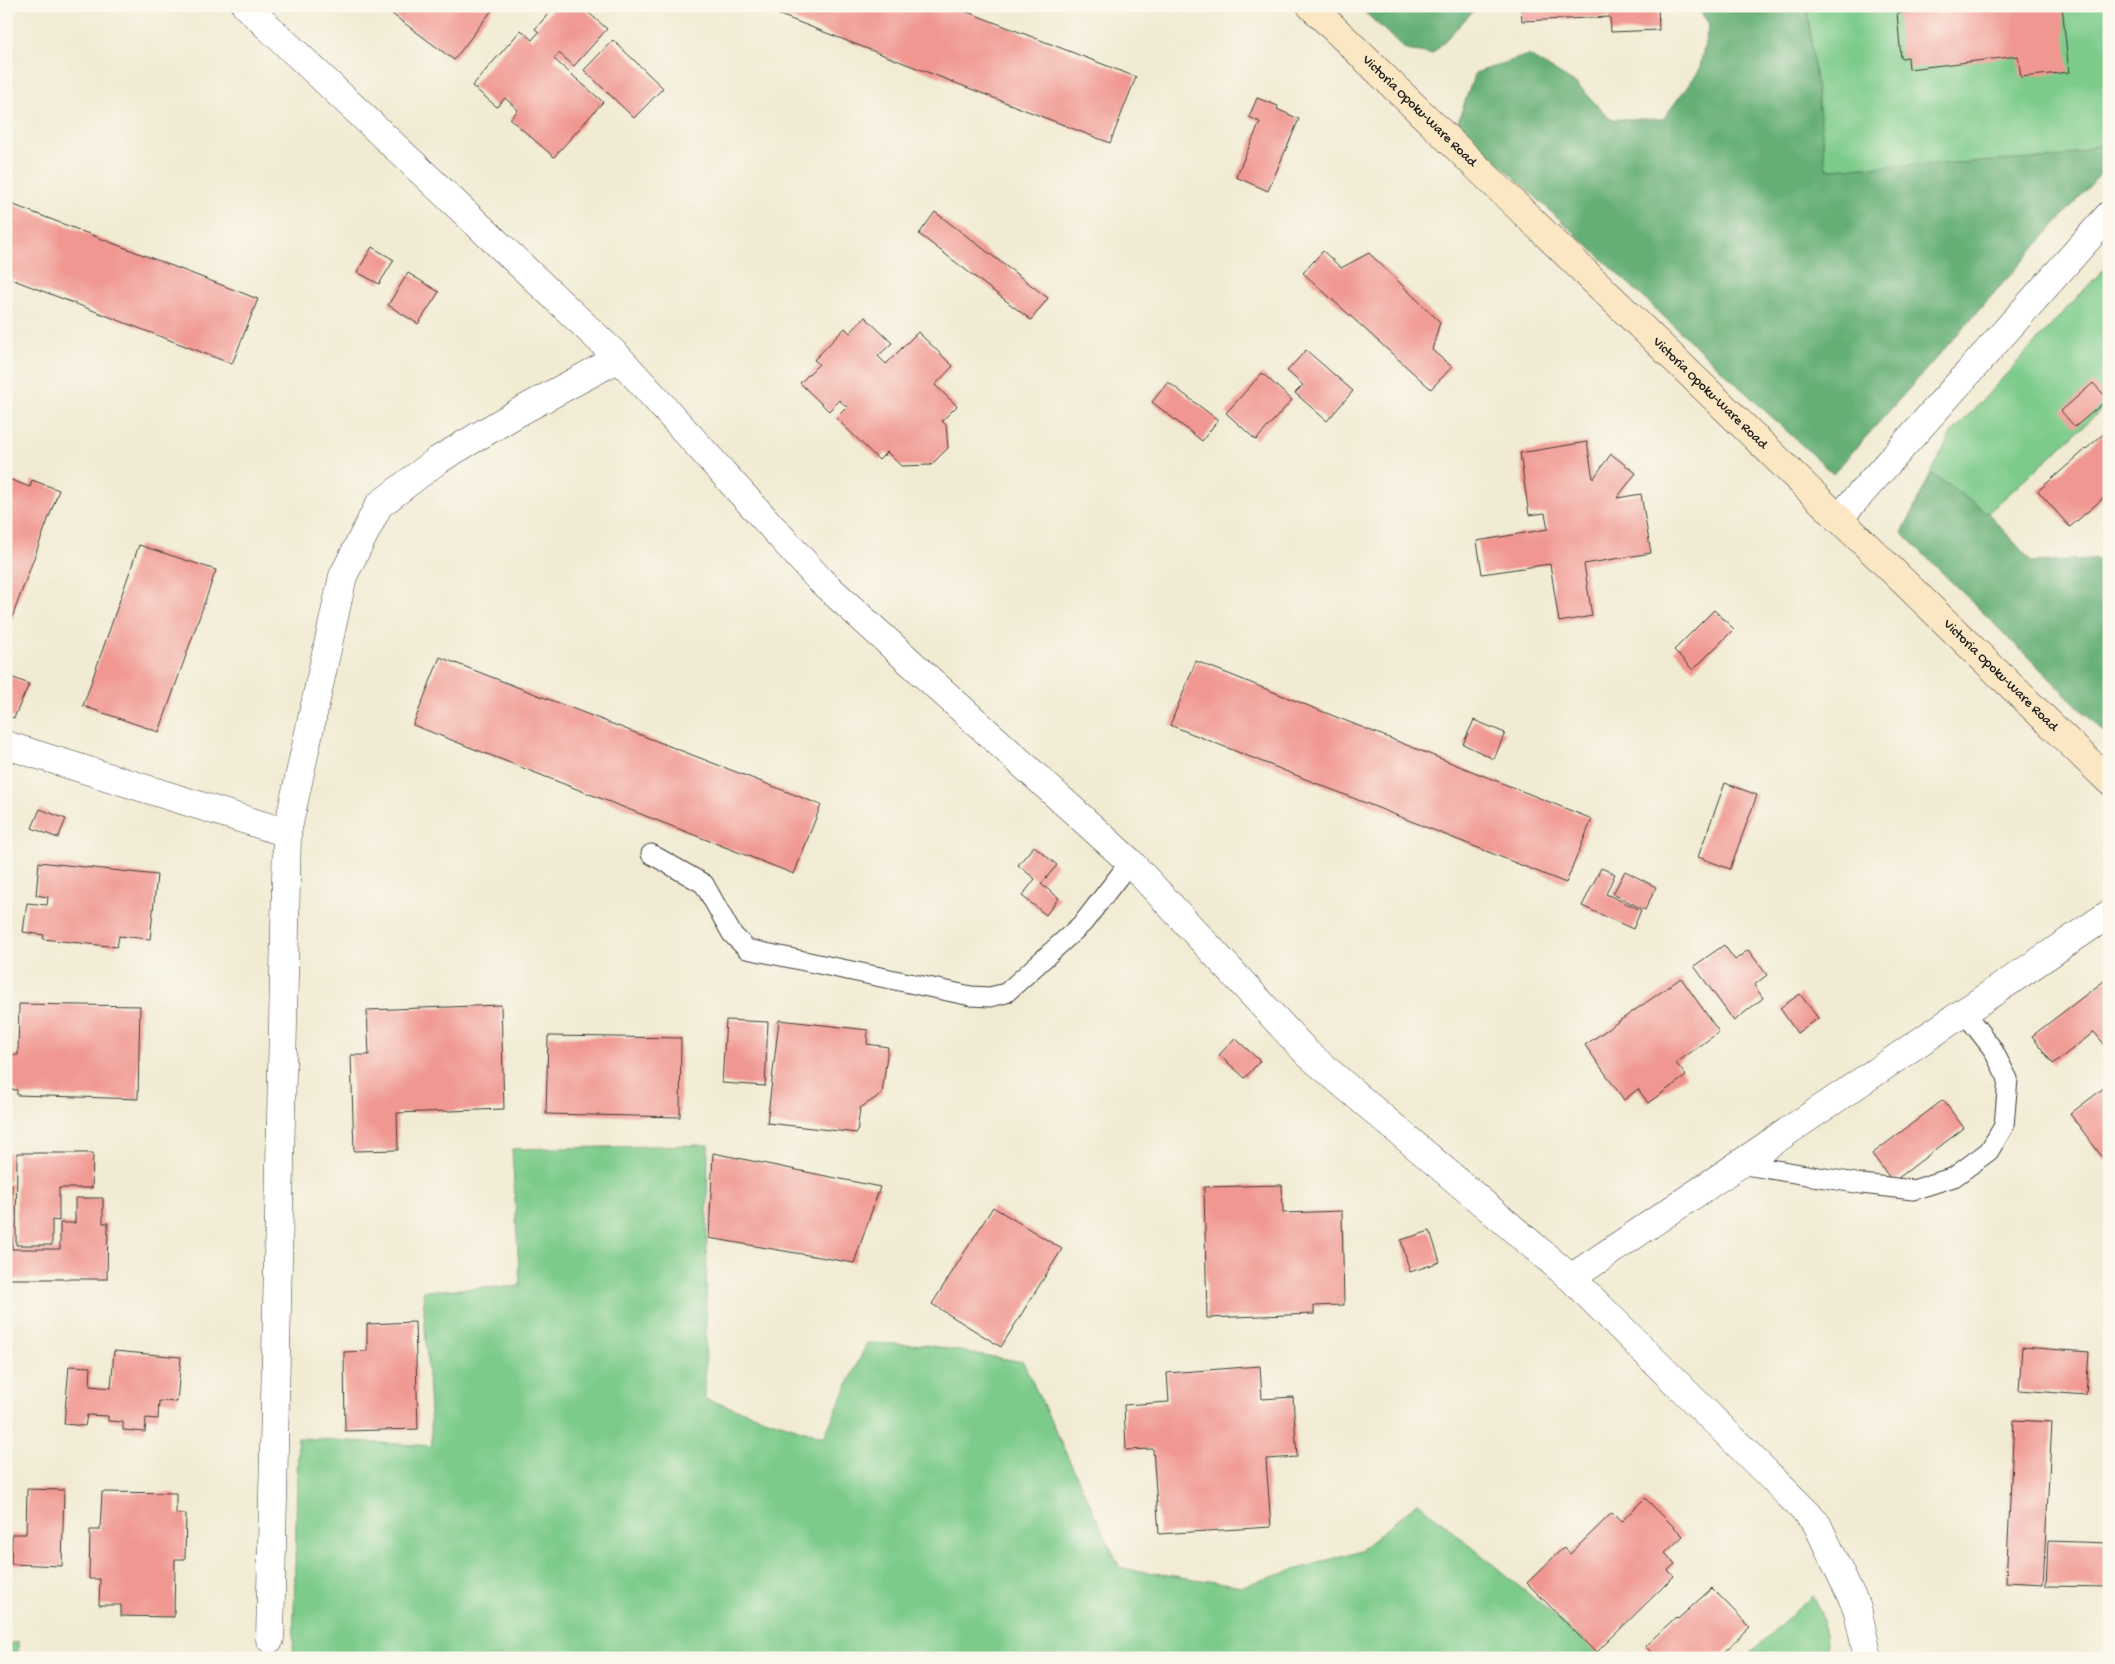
<svg xmlns="http://www.w3.org/2000/svg" width="2115" height="1664" viewBox="0 0 2115 1664" font-family="'Gochi Hand',sans-serif">
<style>
.green{fill:#7ccb8a;stroke:#4c7453}
.forest{fill:#65af76;stroke:#406649}
.building{fill:#f09791}
.lines{fill:none;stroke-linecap:round;stroke-linejoin:round}
.lane-casing{stroke:#3c3b37;stroke-width:21}
.street-casing{stroke:#3c3b37;stroke-width:29}
.secondary-casing{stroke:#3c3b37;stroke-width:29}
.lane{stroke:#fff;stroke-width:19}
.street{stroke:#fff;stroke-width:28}
.secondary{stroke:#fbe7c3;stroke-width:28}
.labels{text-anchor:middle;dominant-baseline:central;stroke-width:5;stroke-linejoin:round;paint-order:stroke}
.street-label{font-size:14px;fill:#1c1c1c;stroke:#fbf7ec}
</style>
<rect width="100%" height="100%" fill="#fbf7ec"/>
<filter id="ink" filterUnits="userSpaceOnUse"><feTurbulence type="fractalNoise" baseFrequency=".02" numOctaves="2"/><feDisplacementMap in="SourceGraphic" scale="10" xChannelSelector="R" yChannelSelector="G"/><feConvolveMatrix kernelMatrix="1 2 1 2 8 2 1 2 1" color-interpolation-filters="sRGB"/></filter>
<filter id="wash" filterUnits="userSpaceOnUse"><feTurbulence type="fractalNoise" baseFrequency=".0096" numOctaves="4" result="noise"/><feDisplacementMap in="SourceGraphic" scale="20" xChannelSelector="R" yChannelSelector="G"/><feGaussianBlur stdDeviation="1.12" result="paint"/><feColorMatrix in="noise" values="0 0 0 0 0 0 0 0 0 0 0 0 0 0 0 0 0 1.4 0 .05"/><feComposite in="paint" operator="in"/></filter>
<g filter="url(#wash)">
<rect width="100%" height="100%" fill="#f1ebd3"/>
<path class="green" d="M1807 6H2109V142L2058 158 1826 169Z
M2109 263V403L1988 513 1931 473 1951 434Z
M708 1145 705 1399 824 1437 867 1343 925 1345 1023 1362 1120 1568 1242 1586 1361 1550 1418 1502 1605 1658H293L298 1438 432 1446 423 1291 520 1286 512 1149Z
M1812 1596 1824 1620 1827 1658H1744Z
M18 1642V1658H6V1644Z"/>
<path class="forest" d="M1358 6H1478L1432 54 1406 50Z
M1696 6H1807L1826 169 2058 158 2109 142V162L2102 172 1833 474 1457 124 1475 73 1528 55 1578 85 1610 119H1663L1699 71 1709 24Z
M1931 473 1988 513 2032 562 2109 558V737L1902 533Z"/>
<g id="blocks">
<path class="building" d="M395 6H495L454 60 392 14 397 8Z
M555 6H581L607 29 574 66 559 53 554 59 603 102 554 157 510 119 518 110 505 98 497 107 472 86 521 30 532 40 539 32 535 29Z
M757 6H952L1136 77 1110 143Z
M1521 6H1658L1659 30 1611 32 1610 17 1522 21Z
M1961 6H2062L2069 72 2021 77 2018 56 1909 69 1908 57 1901 58 1897 13Z
M613 40 663 88 634 118 584 70Z
M1257 98 1278 106 1277 109 1299 119 1268 191 1236 177 1260 122 1249 117Z
M6 202 258 299 232 364 6 277Z
M935 212 1048 298 1031 320 919 234Z
M372 247 394 260 379 284 357 272Z
M1323 251 1341 268 1369 253 1440 322 1432 350 1452 367 1431 389 1303 273Z
M408 273 439 292 418 324 388 305Z
M865 317 892 343 878 356 886 364 918 332 953 366 935 385 957 406 942 421 946 425 948 448 931 465 901 466 887 452 879 460 836 418 847 407 839 400 829 411 800 383 819 364 814 360 845 328 850 333Z
M1306 350 1353 391 1327 421 1295 393 1303 385 1287 371Z
M1262 373 1292 400 1256 440 1226 413Z
M1168 382 1218 420 1202 441 1152 402Z
M2093 383 2108 399 2075 427 2061 411Z
M2109 429V493L2070 527 2038 491Z
M1587 442 1593 479 1611 454 1636 473 1617 498 1641 494 1651 553 1584 564 1592 616 1559 622 1550 564 1482 574 1477 541 1548 529 1545 513 1529 515 1520 453Z
M6 478 30 487 32 480 59 490 10 623 6 622Z
M139 545 216 570 159 732 83 706Z
M1714 610 1734 629 1693 670 1674 650Z
M440 657 821 805 794 874 413 725Z
M1196 661 1592 819 1566 883 1170 725Z
M6 675 29 684 14 718 6 715Z
M1474 720 1505 733 1494 759 1463 744Z
M1725 783 1757 795 1730 869 1698 857Z
M40 809 66 819 58 838 32 828Z
M1034 846 1057 865 1041 884 1059 898 1046 915 1022 896 1035 879 1018 865Z
M39 862 157 875 150 939 119 936 117 947 43 939 44 935 23 932 27 903 47 905 48 897 36 895Z
M1601 868 1615 874 1606 894 1641 910 1633 929 1582 906Z
M1625 871 1656 887 1645 910 1613 894Z
M1724 945 1735 960 1748 950 1767 975 1754 985 1763 998 1734 1021 1694 966Z
M2109 977V1050L2094 1032 2053 1064 2032 1036Z
M1681 978 1719 1032 1676 1063 1686 1076 1648 1103 1638 1089 1624 1100 1585 1045Z
M1800 994 1818 1018 1797 1033 1780 1008Z
M19 1004 140 1006 138 1099 17 1095V1090L6 1089V1055H18Z
M501 1005 504 1109 397 1113 398 1150 354 1151 351 1055H369L367 1010Z
M726 1020 768 1022 765 1086 722 1083Z
M779 1020 868 1030 867 1044 888 1047 882 1094 860 1108 857 1133 767 1123Z
M548 1036 681 1038 680 1117 546 1114Z
M1235 1038 1260 1061 1245 1078 1219 1055Z
M2109 1084V1166L2070 1114Z
M1943 1100 1964 1128 1893 1182 1872 1154Z
M6 1152H10V1181H6Z
M17 1153H93L92 1188H59V1221L52 1220V1245H16Z
M713 1153 880 1187 854 1263 709 1238Z
M6 1184H12L11 1213H6Z
M1282 1185 1283 1213 1342 1211 1344 1305 1314 1306V1314L1207 1318 1204 1187Z
M75 1198H103V1223H108L107 1279H6V1217H12V1249H60V1223H75Z
M993 1207 1062 1249 1001 1347 932 1304Z
M1430 1231 1440 1262 1410 1272 1401 1240Z
M415 1322 418 1429 345 1431 344 1352 367 1351V1324Z
M2022 1347 2089 1352 2086 1395 2019 1390Z
M114 1351 181 1357 177 1402 159 1401 158 1419 146 1418 145 1432 123 1430V1422L108 1421V1416L87 1415 85 1426 64 1424 69 1366 91 1367 90 1386 111 1388Z
M1260 1366 1262 1399 1293 1397 1297 1457 1266 1459 1271 1527 1159 1534 1153 1449 1126 1450 1124 1405 1169 1402 1167 1373Z
M2014 1420 2052 1422 2043 1584 2006 1582Z
M27 1489 64 1490 62 1566 11 1564 12 1534H26Z
M102 1492 176 1493V1514H186L185 1559H175L174 1617 121 1616V1605H99L100 1579H89L90 1530H100Z
M1645 1498 1683 1536 1665 1553 1675 1564 1668 1570 1674 1576 1596 1653 1527 1583 1564 1547 1570 1554 1612 1513 1621 1522Z
M2048 1541 2109 1543V1587L2046 1586Z
M1712 1588 1750 1627 1718 1658H1657L1645 1646 1676 1617 1678 1619Z"/>
</g>
</g>
<g filter="url(#ink)">
<use href="#blocks" fill-opacity="0" stroke="#3c3b37" stroke-width="1"/>
<g class="lines">
<defs>
<path id="lane" d="M651 854 704 884 732 934 747 949 971 996 990 997 1006 993 1083 923 1130 862
M1739 1164 1862 1184 1913 1190 1954 1177 1989 1151 2004 1126 2008 1079 1992 1048 1964 1012"/>
<path id="street" d="M246 6 619 358 820 580 1130 862 1308 1054 1571 1278 1816 1522 1857 1608 1868 1658
M1838 519 2109 215
M6 745 287 833
M1571 1278 2109 914
M270 1639 287 833 343 576 379 505 438 460 519 412 619 358"/>
<g id="secondary">
<path id="s1" d="M1311 6 2109 781"/>
</g>
</defs>
<use href="#lane" class="lane-casing"/>
<use href="#street" class="street-casing"/>
<use href="#secondary" class="secondary-casing"/>
<use href="#lane" class="lane"/>
<use href="#street" class="street"/>
<use href="#secondary" class="secondary"/>
</g>
</g>
<g class="labels">
<g class="street-label">
<text stroke="none"><textPath href="#s1" startOffset="151">Victoria Opoku-Ware Road</textPath></text>
<text stroke="none"><textPath href="#s1" startOffset="556">Victoria Opoku-Ware Road</textPath></text>
<text stroke="none"><textPath href="#s1" startOffset="961">Victoria Opoku-Ware Road</textPath></text>
</g>
</g>
<rect width="2115" height="1664" fill="none" stroke="#fbf7ec" stroke-width="25"/>
</svg>
